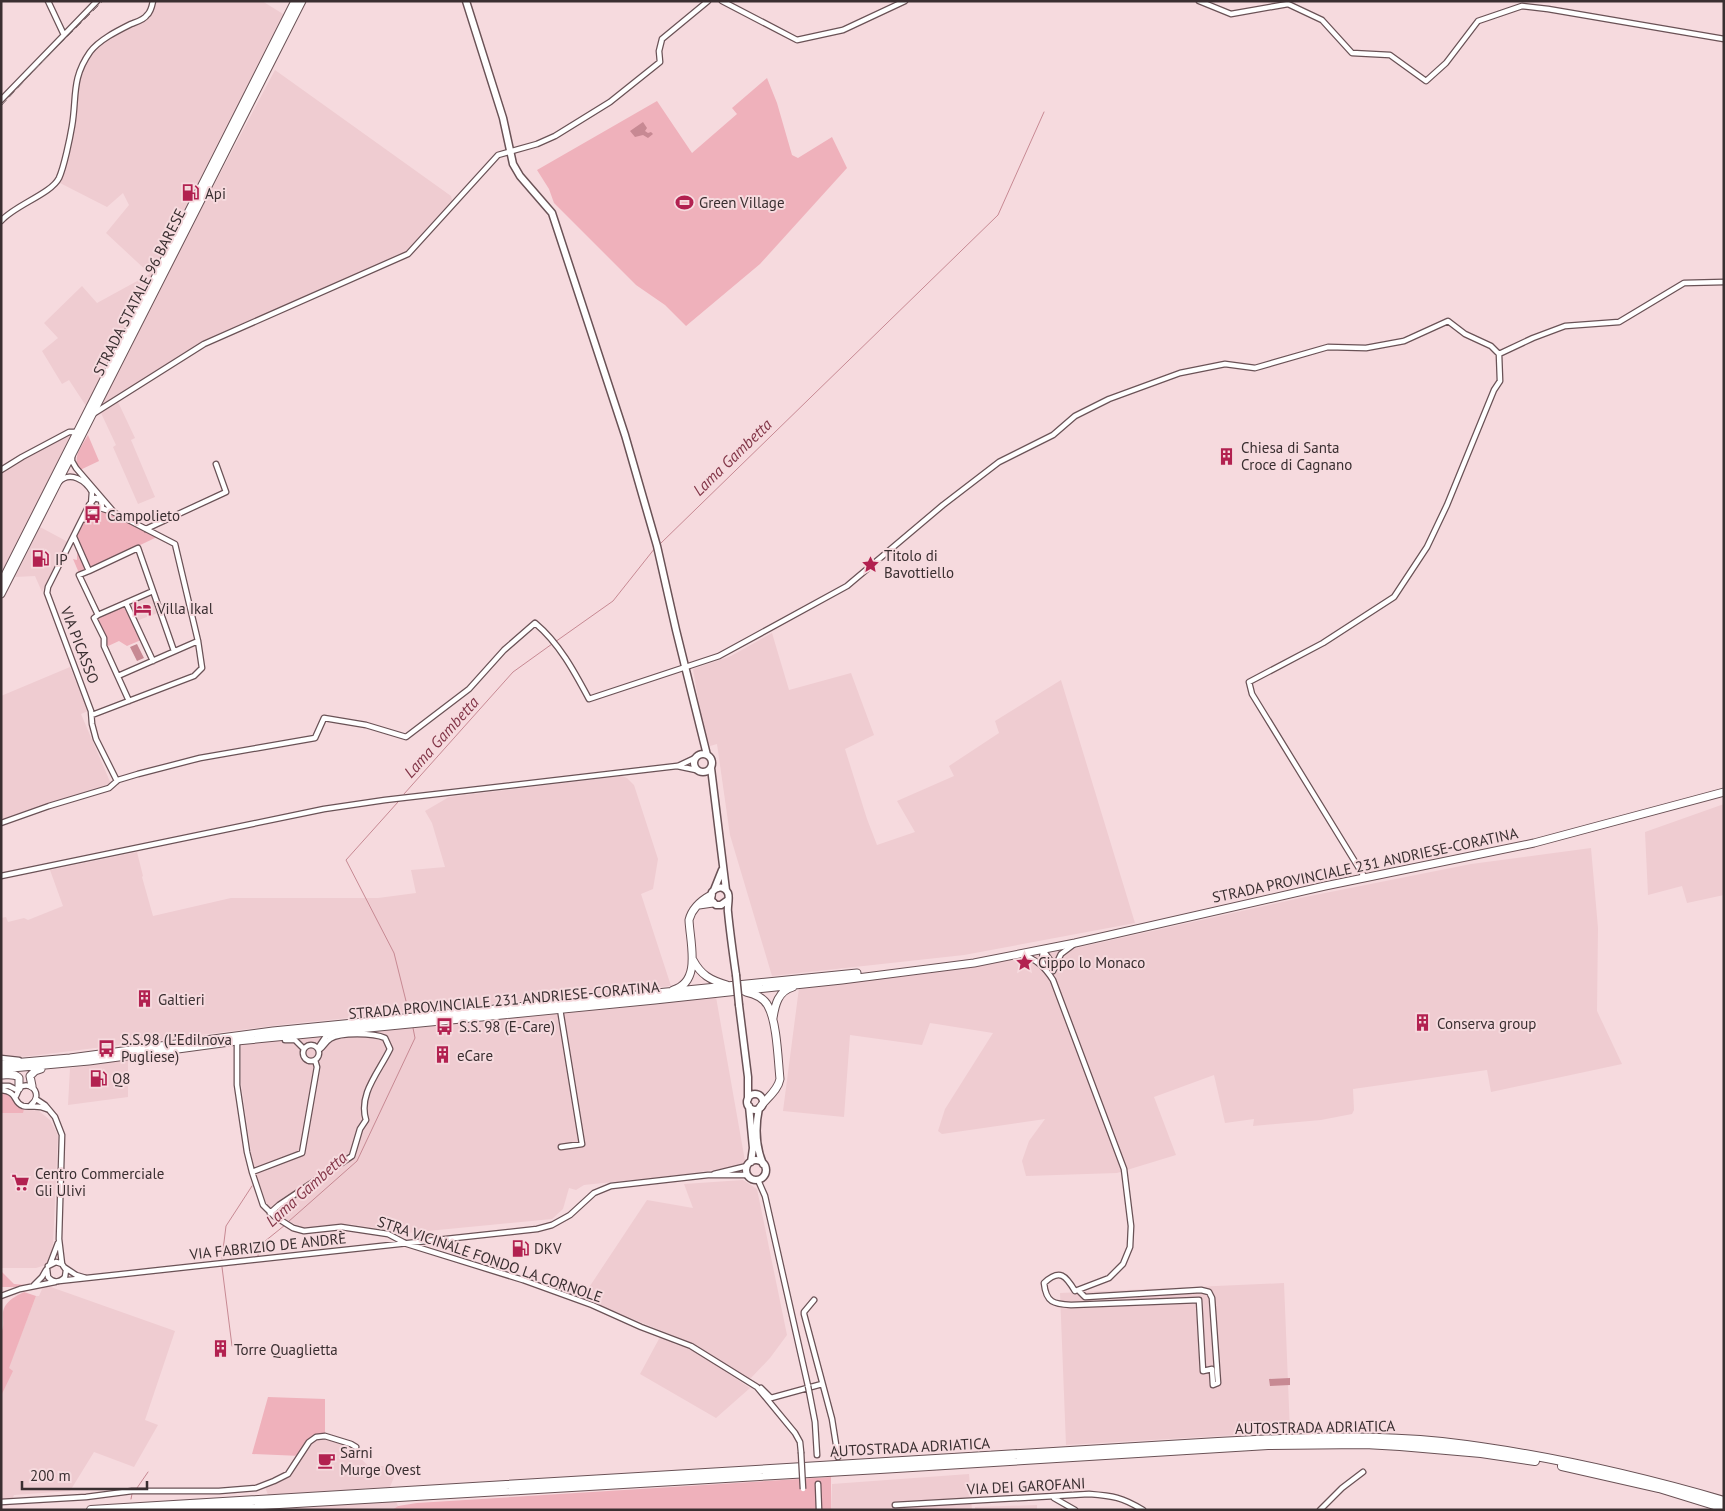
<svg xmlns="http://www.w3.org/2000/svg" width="1725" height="1511" viewBox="0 0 1725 1511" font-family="'PT Sans',sans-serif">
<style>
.built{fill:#efccd1}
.green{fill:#efb1bb}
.water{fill:#c78993}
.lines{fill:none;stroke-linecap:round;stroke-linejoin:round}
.stream{stroke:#c78993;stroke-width:1}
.street-casing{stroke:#6a5256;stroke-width:7}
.secondary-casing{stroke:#6a5256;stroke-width:9}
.primary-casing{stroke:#6a5256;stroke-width:9}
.highway-casing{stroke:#6a5256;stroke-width:10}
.street{stroke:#fff;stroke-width:4.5}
.secondary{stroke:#fff;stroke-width:6}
.primary{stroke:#fff;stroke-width:7}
.highway{stroke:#fff;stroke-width:8}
.rail{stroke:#806f71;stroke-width:1;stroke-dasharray:8 4;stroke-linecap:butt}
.street-bridge-casing{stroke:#6a5256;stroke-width:7;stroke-linecap:butt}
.secondary-bridge-casing{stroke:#6a5256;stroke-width:9;stroke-linecap:butt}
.street-bridge{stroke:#fff;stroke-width:4.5}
.secondary-bridge{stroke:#fff;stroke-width:6}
.labels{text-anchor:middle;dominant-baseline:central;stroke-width:4;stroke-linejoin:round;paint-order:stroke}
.poi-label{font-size:15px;fill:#3a2f31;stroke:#f6dade;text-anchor:start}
.street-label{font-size:15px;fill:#3a2f31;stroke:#f6dade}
.water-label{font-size:16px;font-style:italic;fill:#833648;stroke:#f6dade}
</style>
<rect width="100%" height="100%" fill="#f6dade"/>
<path class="built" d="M151 1H262L288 17 101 398 275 70 451 196 453 204 408 254 204 344 92 415 69 380 62 384 42 351 58 338 44 323 82 286 97 303 150 274 106 233 129 205 123 193 107 207 60 183 75 96 82 66 97 46 126 27 146 17Z
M118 402 135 438 131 440 155 497 138 504 113 447 116 445 101 413Z
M77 427 1 576V470Z
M40 527 68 542 42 592 35 576 15 577Z
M151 593 158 613 136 621 128 604Z
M772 633 789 690 851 673 874 735 845 749 867 819 877 845 915 832 897 801 954 776 949 766 999 733 995 721 1061 680 1135 923 964 955 772 976 730 835 717 744 710 746 703 728 693 669 731 656Z
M70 667 88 711 81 714 111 784 1 822V696Z
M622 776 627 778 634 785 658 859 653 889 641 894 671 986 288 1024 31 1056 1 1058V918L6 917 8 922 24 918 28 920 63 906 50 870 137 852 143 876 142 877 153 916 231 898H378L416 893 411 870 445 867 432 823 425 811 449 797Z
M1724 804V895L1687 903 1682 886 1648 895 1645 832Z
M1591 848 1598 928 1597 1011 1622 1064 1491 1092 1487 1070 1353 1089 1354 1110 1352 1114 1321 1120 1253 1126 1254 1119 1225 1123 1214 1075 1154 1097 1176 1155 1117 1173 1026 1176 1022 1161 1029 1141 1045 1119 942 1134 938 1131 945 1109 993 1033 930 1023 922 1045 850 1035 844 1117 783 1111 799 988 1018 959 1067 950 1300 898 1471 864Z
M716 997 745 1161 740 1166 680 1175 584 1185 576 1190 569 1188 563 1209 552 1219 407 1233 349 1224 301 1228 277 1214 267 1205 253 1167 241 1083V1044Z
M128 1060V1097L68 1105 70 1068Z
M1 1097 13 1099 24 1109 39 1111 50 1120 58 1135 53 1244 49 1264 36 1268H1Z
M743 1180 757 1189 787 1335 770 1358 751 1378H748L696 1345 582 1298 647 1200 693 1208 684 1184Z
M1284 1283 1290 1432 1066 1445 1060 1293Z
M48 1286 175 1331 145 1420 158 1425 134 1467 94 1452 70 1491 14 1495 12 1500 1 1499V1396L12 1371 8 1369 36 1296H39L43 1287Z
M660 1337 672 1341 674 1344 690 1348 750 1388 716 1418 640 1374Z
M322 1439 348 1445 371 1469 377 1466H394V1477L390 1487 268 1495 265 1487 289 1476 313 1441Z
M969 1474 972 1510H831L832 1484Z
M396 1501 398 1506 392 1510H274L275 1508Z
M1037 1505V1510H975V1507Z"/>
<path class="green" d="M767 78 777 103 792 155 798 158 832 137 847 168 760 264 686 326 665 305 636 285 554 203 549 189 537 170 657 101 692 153 737 114 732 108Z
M88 435 99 461 80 470C71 458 82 446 88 435Z
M105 511 157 537 90 569 75 537 86 519Z
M77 551 85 567 84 571 79 573 73 559 77 560Z
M123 607 128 613 141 640 127 646 119 641 106 647 105 639 97 621 98 618Z
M1 1092C13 1094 14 1105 24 1109L23 1113H1Z
M1 1271 14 1284 27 1285 17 1287H1Z
M24 1292 36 1296 9 1368 13 1371 1 1396V1333C4 1327 3 1323 3 1316 2 1303 14 1297 24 1292Z
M268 1397 325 1399V1436L316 1437 301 1456 252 1454Z
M831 1477V1510H392L398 1506 417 1503Z"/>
<path class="water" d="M643 122 647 128 645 131 648 133 651 132 653 134 648 138 643 135 635 137 630 131Z
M137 644 144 658 137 661 130 647Z
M1290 1378V1385L1270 1386 1269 1379Z"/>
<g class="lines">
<path class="stream" d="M660 544 998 215 1044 112
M555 642 613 601 655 548
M404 794 513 672 552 644
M398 802 346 860 394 953 409 1013
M288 1222 357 1161 415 1038 413 1028
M258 1256 259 1246 285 1225
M222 1258 226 1226 252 1186
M222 1267 232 1346
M137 1488 148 1472
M131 1499 132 1494"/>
<defs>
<path id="street" d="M48 1 64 35
M722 1 797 40 843 30 905 1
M1199 1 1231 14 1288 4 1322 20 1352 53 1390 55 1426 81 1446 63 1478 21 1522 6 1548 9 1724 39
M1 100 97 1
M1 221C15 205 51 194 59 178 64 167 70 138 72 126 77 97 71 79 90 52 99 40 117 31 131 24 136 22 144 20 147 15 151 12 152 6 153 1
M93 414 204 344 408 254 498 155 537 144 555 136 610 102 660 62 659 51 662 39 708 1
M72 456V461L76 468 113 511
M1 470 22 457 69 432H77
M59 482C70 470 86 481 92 492L91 505 95 509 102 507 101 500
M101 500 95 498 89 505 48 587 47 593 91 711 92 724 96 739 117 781
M82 520 98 509
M146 529 226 492 216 464
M74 537 89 571 79 575 98 615 94 618 104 638V646L129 701
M89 571 138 548 174 651
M126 603 153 661
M98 615 153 591
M118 676 198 641
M92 715 194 676 202 668 198 641 175 544 113 512 100 508
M678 766 695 758
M1 823 49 806 109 788 118 780 138 774 200 758 315 738 324 718 366 725 406 737 469 689 504 650 535 623C559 643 574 671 589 699L719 656 847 586 943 505 999 462 1053 435 1075 416 1109 399 1180 373 1225 364 1255 368 1328 347 1366 348 1404 341 1448 321 1465 334 1491 346 1499 354
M1 876 324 809 385 800 677 766 696 770
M1365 878 1252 694 1249 682 1323 643 1394 597 1427 547 1447 505 1494 390 1500 381 1499 354 1533 338 1565 326 1619 322 1684 283 1724 282
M1043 950 1050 960 1052 969
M1043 950 1042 961 1044 967
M1021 954C1036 959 1045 967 1053 980L1124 1169 1131 1226 1130 1247 1123 1264 1109 1278 1075 1291C1066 1276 1060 1268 1044 1283 1046 1303 1054 1304 1071 1305L1199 1300 1203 1371 1212 1369 1213 1385 1218 1383 1212 1298 1209 1292 1201 1290 1085 1297 1079 1291
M1053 971 1061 954 1073 945
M560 1009 582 1144 561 1147
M285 1040H295L304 1049
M237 1041V1085L247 1152 252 1172 263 1205 274 1216 293 1228 304 1231 341 1227 388 1234 407 1244 523 1280 592 1305 641 1327 691 1346 757 1387 795 1433 800 1442 801 1452
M303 1053a8 8 0 1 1 16 0a8 8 0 1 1-16 0Z
M318 1048 326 1036 332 1034
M1 1058 19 1060
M1 1086H9L17 1090
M1 1090C19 1092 12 1102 23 1106 30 1108 37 1104 47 1109
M16 1096 20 1087C34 1081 42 1096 31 1105
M36 1099 45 1105 55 1117 62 1135 59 1239 62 1264
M252 1172 302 1153 317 1067 315 1060
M714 1174 747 1166
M758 1180 765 1196 808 1386
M270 1213 279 1205 352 1156 360 1129 366 1120C358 1094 379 1072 390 1049L385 1038C374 1033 340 1032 330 1039 325 1042 324 1047 319 1050
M50 1264 58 1243
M64 1267 76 1275 86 1278
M47 1269 48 1277C53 1283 59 1283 65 1277L66 1270 62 1264 56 1262 48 1266
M59 1281 537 1229 552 1225 570 1215 594 1193 611 1186 708 1175H747
M34 1285 42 1277 46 1270
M1 1296 20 1289 55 1282
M814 1300 804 1312V1314L832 1419 838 1457
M761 1388 771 1398 822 1384
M809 1391 815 1422 817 1455
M818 1484 819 1510
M1054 1498 1075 1510
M1 1502 86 1497 132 1491H219L256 1488 274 1481 288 1474 309 1442 316 1437 325 1436 351 1444 356 1447
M895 1505 1089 1494C1113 1496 1122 1497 1143 1510
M1320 1510 1342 1488 1363 1472"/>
<path id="secondary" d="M466 1 503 118 513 164 520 176 552 213 625 435 657 546 676 630 707 755
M694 763a9 9 0 1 1 18 0a9 9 0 1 1-18 0Z
M711 768 726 890
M714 890 722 870
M728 900 721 905H716L711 900 712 892C716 887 724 885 728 893 730 898 727 907 728 912 730 933 733 954 736 975
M739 1005 748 1077V1099
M747 1102a8 8 0 1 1 16 0a8 8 0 1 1-16 0Z
M749 1106 753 1148 751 1162
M759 1108C755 1127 755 1145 763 1164
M746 1170a10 10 0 1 1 20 0a10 10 0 1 1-20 0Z"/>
<path id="primary" d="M1 583 295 1
M1 594 302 1
M699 905 713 903
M693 960C701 975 710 980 727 985
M673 990C702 982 690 943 689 920 692 908 700 901 711 895
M746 992C755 994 764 998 768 1006 777 1022 778 1060 780 1079 778 1090 768 1097 761 1106
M773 1018C775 1005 778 991 793 987
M1 1064 70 1058 273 1031 857 973
M1 1069 89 1061 237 1041 655 1000 842 980 974 963 1075 943 1325 886 1534 843 1724 792
M1 1075C8 1075 15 1073 19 1078V1088
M32 1086 30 1076 35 1071 41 1069"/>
<path id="highway" d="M1562 1466 1659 1488 1724 1508
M91 1510 1218 1442C1292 1438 1368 1434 1442 1442 1538 1453 1631 1474 1724 1501
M175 1510 880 1469 1268 1445 1365 1444 1400 1446 1481 1453 1535 1461"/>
</defs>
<use href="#street" class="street-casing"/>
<use href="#secondary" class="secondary-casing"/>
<use href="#primary" class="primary-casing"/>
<use href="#highway" class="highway-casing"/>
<use href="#street" class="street"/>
<use href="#secondary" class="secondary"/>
<use href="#primary" class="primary"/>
<use href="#highway" class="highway"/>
<path class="rail" d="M1 106 38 66 103 1"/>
<defs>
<path id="street-bridge" d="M808 1386 809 1391
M801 1452 803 1489"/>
<path id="secondary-bridge" d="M736 975 739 1005"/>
</defs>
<use href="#street-bridge" class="street-bridge-casing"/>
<use href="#secondary-bridge" class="secondary-bridge-casing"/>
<use href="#street-bridge" class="street-bridge"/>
<use href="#secondary-bridge" class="secondary-bridge"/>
</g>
<defs>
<symbol id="fuel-bare" viewBox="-9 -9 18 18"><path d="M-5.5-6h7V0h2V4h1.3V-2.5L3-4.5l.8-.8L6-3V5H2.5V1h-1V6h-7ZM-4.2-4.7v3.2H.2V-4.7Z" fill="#b22150" stroke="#f6dade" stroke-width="2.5" paint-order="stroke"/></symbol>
<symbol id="stadium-bare" viewBox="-9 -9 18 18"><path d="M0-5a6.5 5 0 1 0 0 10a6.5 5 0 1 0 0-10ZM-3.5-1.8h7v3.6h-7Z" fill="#b22150" stroke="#f6dade" stroke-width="2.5" paint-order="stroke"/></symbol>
<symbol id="building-bare" viewBox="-9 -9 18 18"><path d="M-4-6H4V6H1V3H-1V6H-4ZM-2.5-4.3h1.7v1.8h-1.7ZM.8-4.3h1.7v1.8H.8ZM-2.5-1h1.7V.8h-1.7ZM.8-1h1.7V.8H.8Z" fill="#b22150" stroke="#f6dade" stroke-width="2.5" paint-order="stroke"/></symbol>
<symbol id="bus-bare" viewBox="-9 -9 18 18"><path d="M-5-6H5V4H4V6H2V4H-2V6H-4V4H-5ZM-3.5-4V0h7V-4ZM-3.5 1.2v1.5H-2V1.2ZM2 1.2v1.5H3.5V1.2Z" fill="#b22150" stroke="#f6dade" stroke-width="2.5" paint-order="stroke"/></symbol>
<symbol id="sight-bare" viewBox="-9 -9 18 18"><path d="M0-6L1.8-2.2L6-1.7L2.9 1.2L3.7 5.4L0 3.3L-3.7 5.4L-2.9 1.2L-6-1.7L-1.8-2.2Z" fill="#b22150" stroke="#f6dade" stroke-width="2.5" paint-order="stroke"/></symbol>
<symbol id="hotel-bare" viewBox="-9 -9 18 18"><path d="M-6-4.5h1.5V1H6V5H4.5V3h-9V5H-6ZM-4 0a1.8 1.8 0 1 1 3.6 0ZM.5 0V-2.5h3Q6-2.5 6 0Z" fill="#b22150" stroke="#f6dade" stroke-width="2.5" paint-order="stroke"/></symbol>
<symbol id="supermarket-bare" viewBox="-9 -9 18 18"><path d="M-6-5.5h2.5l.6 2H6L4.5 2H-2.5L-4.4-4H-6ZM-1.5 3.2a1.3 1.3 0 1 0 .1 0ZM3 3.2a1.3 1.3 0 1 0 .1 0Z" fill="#b22150" stroke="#f6dade" stroke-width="2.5" paint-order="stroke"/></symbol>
<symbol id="cafe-bare" viewBox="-9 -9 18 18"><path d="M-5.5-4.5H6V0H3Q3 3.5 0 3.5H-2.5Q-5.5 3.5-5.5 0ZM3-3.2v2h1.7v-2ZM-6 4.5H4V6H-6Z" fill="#b22150" stroke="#f6dade" stroke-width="2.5" paint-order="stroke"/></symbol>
</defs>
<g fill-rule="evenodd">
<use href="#fuel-bare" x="178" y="180" width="25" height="25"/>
<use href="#stadium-bare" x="672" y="190" width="25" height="25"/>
<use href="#building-bare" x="1214" y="444" width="25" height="25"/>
<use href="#bus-bare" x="80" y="502" width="25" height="25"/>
<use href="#fuel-bare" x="28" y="546" width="25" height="25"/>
<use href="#sight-bare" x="858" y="552" width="25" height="25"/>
<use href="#hotel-bare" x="130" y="596" width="25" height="25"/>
<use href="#sight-bare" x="1012" y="950" width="25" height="25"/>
<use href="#building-bare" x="132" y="986" width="25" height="25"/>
<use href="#building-bare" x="1410" y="1010" width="25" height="25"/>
<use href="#bus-bare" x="432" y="1014" width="25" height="25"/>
<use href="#bus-bare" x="94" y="1036" width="25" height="25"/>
<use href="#building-bare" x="430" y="1042" width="25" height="25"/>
<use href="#fuel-bare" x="86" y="1066" width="25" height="25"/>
<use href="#supermarket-bare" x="8" y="1170" width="25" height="25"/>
<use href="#fuel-bare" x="508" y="1236" width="25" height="25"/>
<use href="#building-bare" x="208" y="1336" width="25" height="25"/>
<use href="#cafe-bare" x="314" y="1448" width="25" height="25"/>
</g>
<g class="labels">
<g class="poi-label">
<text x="205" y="193">Api</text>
<text x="699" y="202">Green Village</text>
<text x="1241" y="447">Chiesa di Santa<tspan x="1241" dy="17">Croce di Cagnano</tspan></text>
<text x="107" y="515">Campolieto</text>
<text x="884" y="555">Titolo di<tspan x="884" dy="17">Bavottiello</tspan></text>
<text x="55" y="559">IP</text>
<text x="157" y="608">Villa Ikal</text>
<text x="1038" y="962">Cippo lo Monaco</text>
<text x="158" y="999">Galtieri</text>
<text x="1437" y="1023">Conserva group</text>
<text x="459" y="1026">S.S. 98 (E-Care)</text>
<text x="121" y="1039">S.S.98 (L’Edilnova<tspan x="121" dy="17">Pugliese)</tspan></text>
<text x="457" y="1055">eCare</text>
<text x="112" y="1078">Q8</text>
<text x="35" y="1173">Centro Commerciale<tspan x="35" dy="17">Gli Ulivi</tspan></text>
<text x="534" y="1248">DKV</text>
<text x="234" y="1349">Torre Quaglietta</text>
<text x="340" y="1452">Sarni<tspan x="340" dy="17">Murge Ovest</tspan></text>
</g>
<g class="street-label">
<text transform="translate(139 292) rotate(-63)">STRADA STATALE 96 BARESE</text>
<text transform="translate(80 645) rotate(69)">VIA PICASSO</text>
<text transform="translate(1365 865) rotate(-12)">STRADA PROVINCIALE 231 ANDRIESE-CORATINA</text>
<text transform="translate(504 1000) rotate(-5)">STRADA PROVINCIALE 231 ANDRIESE-CORATINA</text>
<text transform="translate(268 1246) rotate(-6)">VIA FABRIZIO DE ANDRÈ</text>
<text transform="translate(490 1259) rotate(19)">STRA VICINALE FONDO LA CORNOLE</text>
<text transform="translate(1315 1427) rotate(-1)">AUTOSTRADA ADRIATICA</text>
<text transform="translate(910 1447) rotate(-3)">AUTOSTRADA ADRIATICA</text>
<text transform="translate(1026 1486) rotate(-3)">VIA DEI GAROFANI</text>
</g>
<g class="water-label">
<text transform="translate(732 457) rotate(-44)">Lama Gambetta</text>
<text transform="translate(441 737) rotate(-48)">Lama Gambetta</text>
<text transform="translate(306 1189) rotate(-42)">Lama Gambetta</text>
</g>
</g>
<rect width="1725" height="1511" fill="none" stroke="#3a2f31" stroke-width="5"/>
<path d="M22 1481v8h125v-8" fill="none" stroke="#3a2f31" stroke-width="2.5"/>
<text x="30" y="1481" font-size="15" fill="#3a2f31" stroke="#f6dade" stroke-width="4" paint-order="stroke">200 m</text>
</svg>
